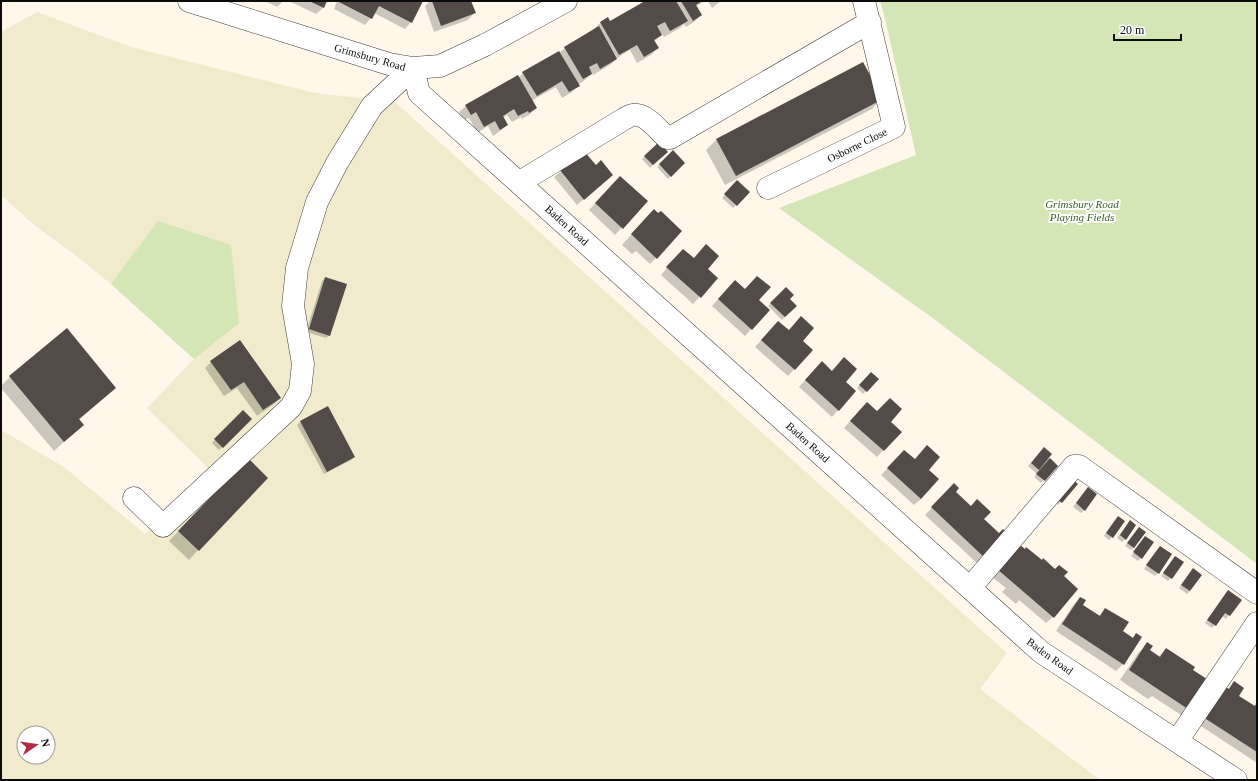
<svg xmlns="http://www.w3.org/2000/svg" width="1258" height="781" viewBox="0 0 1258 781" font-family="'Times New Roman',serif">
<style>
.farmland{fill:#f1eacc;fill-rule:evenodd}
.green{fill:#d4e5b6}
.shadow{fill:#0003}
.building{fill:#524b48}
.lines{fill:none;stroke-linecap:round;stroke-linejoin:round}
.minor-casing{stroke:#3e3e3e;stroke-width:23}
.minor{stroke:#fff;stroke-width:22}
.labels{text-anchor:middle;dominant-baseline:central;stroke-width:4;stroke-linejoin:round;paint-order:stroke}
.street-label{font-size:11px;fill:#0b0b0b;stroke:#fff}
.park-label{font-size:11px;font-style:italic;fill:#345d20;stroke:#fff}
</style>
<rect width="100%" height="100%" fill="#fef7ea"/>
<path class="farmland" d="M37 12 131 47 315 93 395 102 1007 653 980 689 1100 780H1V430L64 467 145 534 209 469 147 408 194 359 111 284 75 255 33 224 1 195V32ZM24 733H48V757H24Z"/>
<path class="green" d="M880 1H1257V564L934 319 779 208 916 155 884 14Z
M158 221 231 245 239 323 194 359 111 284Z"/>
<path class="shadow" d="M265 1H283L277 7Z
M289 1H326L323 8 316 14Z
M337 1H422L411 22 405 29 374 13 371 18 365 25 334 9Z
M430 1H476L471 3 474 13 468 20 434 32 425 6Z
M647 1H705L696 6 701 15 694 22 686 27 684 24 680 28 664 37 662 34 654 42 658 48 651 55 637 63 630 50 617 58 610 65 593 75 592 73 585 80 578 85V86L572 92 562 98 556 87 531 101 536 108 529 115 522 119 521 117 512 122 507 115 503 118 507 125 500 131 493 136 488 126 477 133 469 118 464 120 459 112 466 106 518 78 523 73 559 53 565 48 594 29 601 22H610Z
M708 1H721L712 8Z
M863 63 881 99 872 109 725 185 706 150 716 140Z
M659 143 666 151 650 168 642 159Z
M584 152 595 166 612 175 577 205 554 177Z
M673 152 684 163 668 179 657 167Z
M737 182 749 192 733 208 722 198Z
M614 183 647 201 615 235 589 210Z
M644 220 656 258 650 264 636 251 632 254 622 245Z
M677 256 706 269 717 278 693 304 661 275Z
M326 278 330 335 326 338 306 332 322 281Z
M728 288 757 300 751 329 745 336 712 306Z
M786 288 788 299 795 306 782 320 768 306Z
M772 328 801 341 812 350 788 376 755 347Z
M211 362 280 398 274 404 257 416 237 388 224 396 205 368Z
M815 369 832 372 855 391 832 417 799 387Z
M871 373 878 379 863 394 857 388Z
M10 377 115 388 79 420 83 425 54 451 1 388V386Z
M860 410 890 422 900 432 877 457 844 428Z
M243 412 250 419 219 450 212 443Z
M300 422 354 457 351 460 324 474 297 425Z
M1041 451 1056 466 1041 483 1034 477 1037 474 1028 466Z
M898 458 927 470 921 499 914 505 881 475Z
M238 469 198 550 189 560 169 541Z
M1077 484 1058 505 1051 499Z
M954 485V492L999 534 978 564 925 515Z
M1085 491 1084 510 1081 513 1073 507Z
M1115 520 1112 537 1109 540 1104 536Z
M1127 525 1125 539 1122 542 1117 538Z
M1136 532 1134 547 1131 550 1125 546Z
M1145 537 1141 558 1138 561 1131 556Z
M1157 550 1158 573 1155 576 1144 569Z
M1012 552 1063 576 1053 617 1046 623 1019 600 1016 604 1002 592 1006 588 992 577Z
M1175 557 1171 578 1168 581 1161 576Z
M1190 573V591L1187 594 1179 588Z
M1228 591 1241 600 1226 619 1222 616 1212 628 1205 623Z
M1080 598 1082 605 1099 616 1105 609 1121 631 1132 638 1136 635 1140 638 1123 664 1116 671 1056 631 1074 604Z
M1148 643 1149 651 1158 657 1166 649 1192 671 1209 682 1184 717 1152 696 1148 699 1120 680 1138 653Z
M1234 682 1238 696 1254 706 1257 702V763L1198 724Z"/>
<path class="building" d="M309 1H327L324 8Z
M340 1H423L412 23 379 6 372 19 339 2Z
M432 1H471L476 13 441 26Z
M645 1H676L688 21 670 31 665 22 657 26 662 35 654 40 659 48 644 57 637 45 619 55 600 22 608 17 610 21Z
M681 1H702L696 5 702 15 693 21Z
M599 26 617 59 600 69 597 63 589 67 592 74 583 79 564 47Z
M559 51 580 86 569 92 562 81 537 96 522 72Z
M863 62 883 99 736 176 716 139Z
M518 75 537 108 529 113 528 111 518 116 514 109 503 116 508 125 500 130 495 121 484 127 476 112 471 115 465 105Z
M659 142 668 152 653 165 644 156Z
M673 150 685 163 671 177 659 164Z
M584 151 596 165 601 160 613 175 584 200 560 170Z
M620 176 648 201 623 229 595 203Z
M737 180 750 192 737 206 724 194Z
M654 209 658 213 661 211 682 231 657 259 631 234Z
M706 244 719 256 708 269 718 278 701 298 666 267 683 249 694 258Z
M757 276 771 287 759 300 770 310 752 330 718 299 735 280 745 289Z
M325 277 347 284 330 336 309 329Z
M786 287 794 295 790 299 797 306 785 317 770 303Z
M801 316 814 328 803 341 813 350 795 370 761 340 778 321 789 330Z
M67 328 116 388 79 419 84 425 64 442 9 376Z
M240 340 281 398 263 410 244 382 231 390 210 361Z
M844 357 857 369 846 382 856 391 839 411 805 380 822 361 832 371Z
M871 372 879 379 867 392 859 385Z
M890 398 902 409 891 422 902 432 884 451 850 421 867 402 877 411Z
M328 406 355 457 327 472 300 421Z
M243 410 252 419 223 448 214 439Z
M927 445 940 457 929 470 939 479 921 499 887 468 904 450 915 459Z
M1044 447 1052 454 1039 470 1031 463Z
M248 458 268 478 199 551 178 531Z
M1050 458 1058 466 1045 481 1036 474Z
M1070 477 1078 484 1062 503 1053 496Z
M954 483 959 488 956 492 971 506 977 499 991 512 984 519 999 533 1003 529 1008 534 985 558 931 507Z
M1088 487 1097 494 1085 511 1076 503Z
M1118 516 1125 521 1113 538 1106 533Z
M1130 520 1136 525 1126 540 1120 535Z
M1139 527 1146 532 1134 548 1127 543Z
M1145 536 1154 542 1142 559 1133 552Z
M1019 544 1025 549 1026 547 1042 560 1043 558 1055 569 1059 565 1068 572 1064 576 1078 589 1054 618 997 569Z
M1160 546 1172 554 1159 574 1146 565Z
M1175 556 1184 562 1172 579 1163 573Z
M1193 568 1202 575 1190 591 1181 585Z
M1228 590 1242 600 1230 616 1225 613 1216 626 1207 620Z
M1080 597 1086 600 1083 605 1100 616 1105 608 1129 622 1123 631 1133 638 1136 633 1142 637 1124 665 1062 624Z
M1147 642 1153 646 1150 650 1160 657 1166 648 1195 667 1193 670 1210 681 1191 711 1129 670Z
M1234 681 1244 688 1239 696 1255 706 1257 703V752L1203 717 1224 686 1229 689Z"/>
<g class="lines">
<defs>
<path id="minor" d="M189 1 389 64 413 68 440 66 485 45 566 1
M520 182 624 119C626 118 630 115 633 115 646 113 658 130 667 138H670L870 22
M768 188 894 127 864 1
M134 498 163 526 291 407 300 391 303 364 293 306 297 268 317 202 337 163 372 106 413 68 419 93 1041 652 1236 780
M970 588 1074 466H1079L1257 593
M1177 741 1257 623"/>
</defs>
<use href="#minor" class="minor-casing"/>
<use href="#minor" class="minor"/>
</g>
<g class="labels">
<g class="street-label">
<text transform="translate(370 57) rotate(16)">Grimsbury Road</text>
<text transform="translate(857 145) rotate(-26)">Osborne Close</text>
<text transform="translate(567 225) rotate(42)">Baden Road</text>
<text transform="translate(808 442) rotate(42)">Baden Road</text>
<text transform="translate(1050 656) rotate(36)">Baden Road</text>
</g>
<g class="park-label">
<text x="1082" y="204">Grimsbury Road<tspan x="1082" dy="13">Playing Fields</tspan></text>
</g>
</g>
<rect width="1258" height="781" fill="none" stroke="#0b0b0b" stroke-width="4"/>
<g transform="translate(36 745) rotate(77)"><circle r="19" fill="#ffffff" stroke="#9d9d9d"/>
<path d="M0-3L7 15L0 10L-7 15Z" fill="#b12d42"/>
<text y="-6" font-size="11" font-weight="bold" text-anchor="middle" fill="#0b0b0b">N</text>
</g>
<path d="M1114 34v6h67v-6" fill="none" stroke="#0b0b0b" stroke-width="2"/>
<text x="1120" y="34" font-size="12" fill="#0b0b0b" stroke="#ffffff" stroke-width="3" paint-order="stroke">20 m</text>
</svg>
